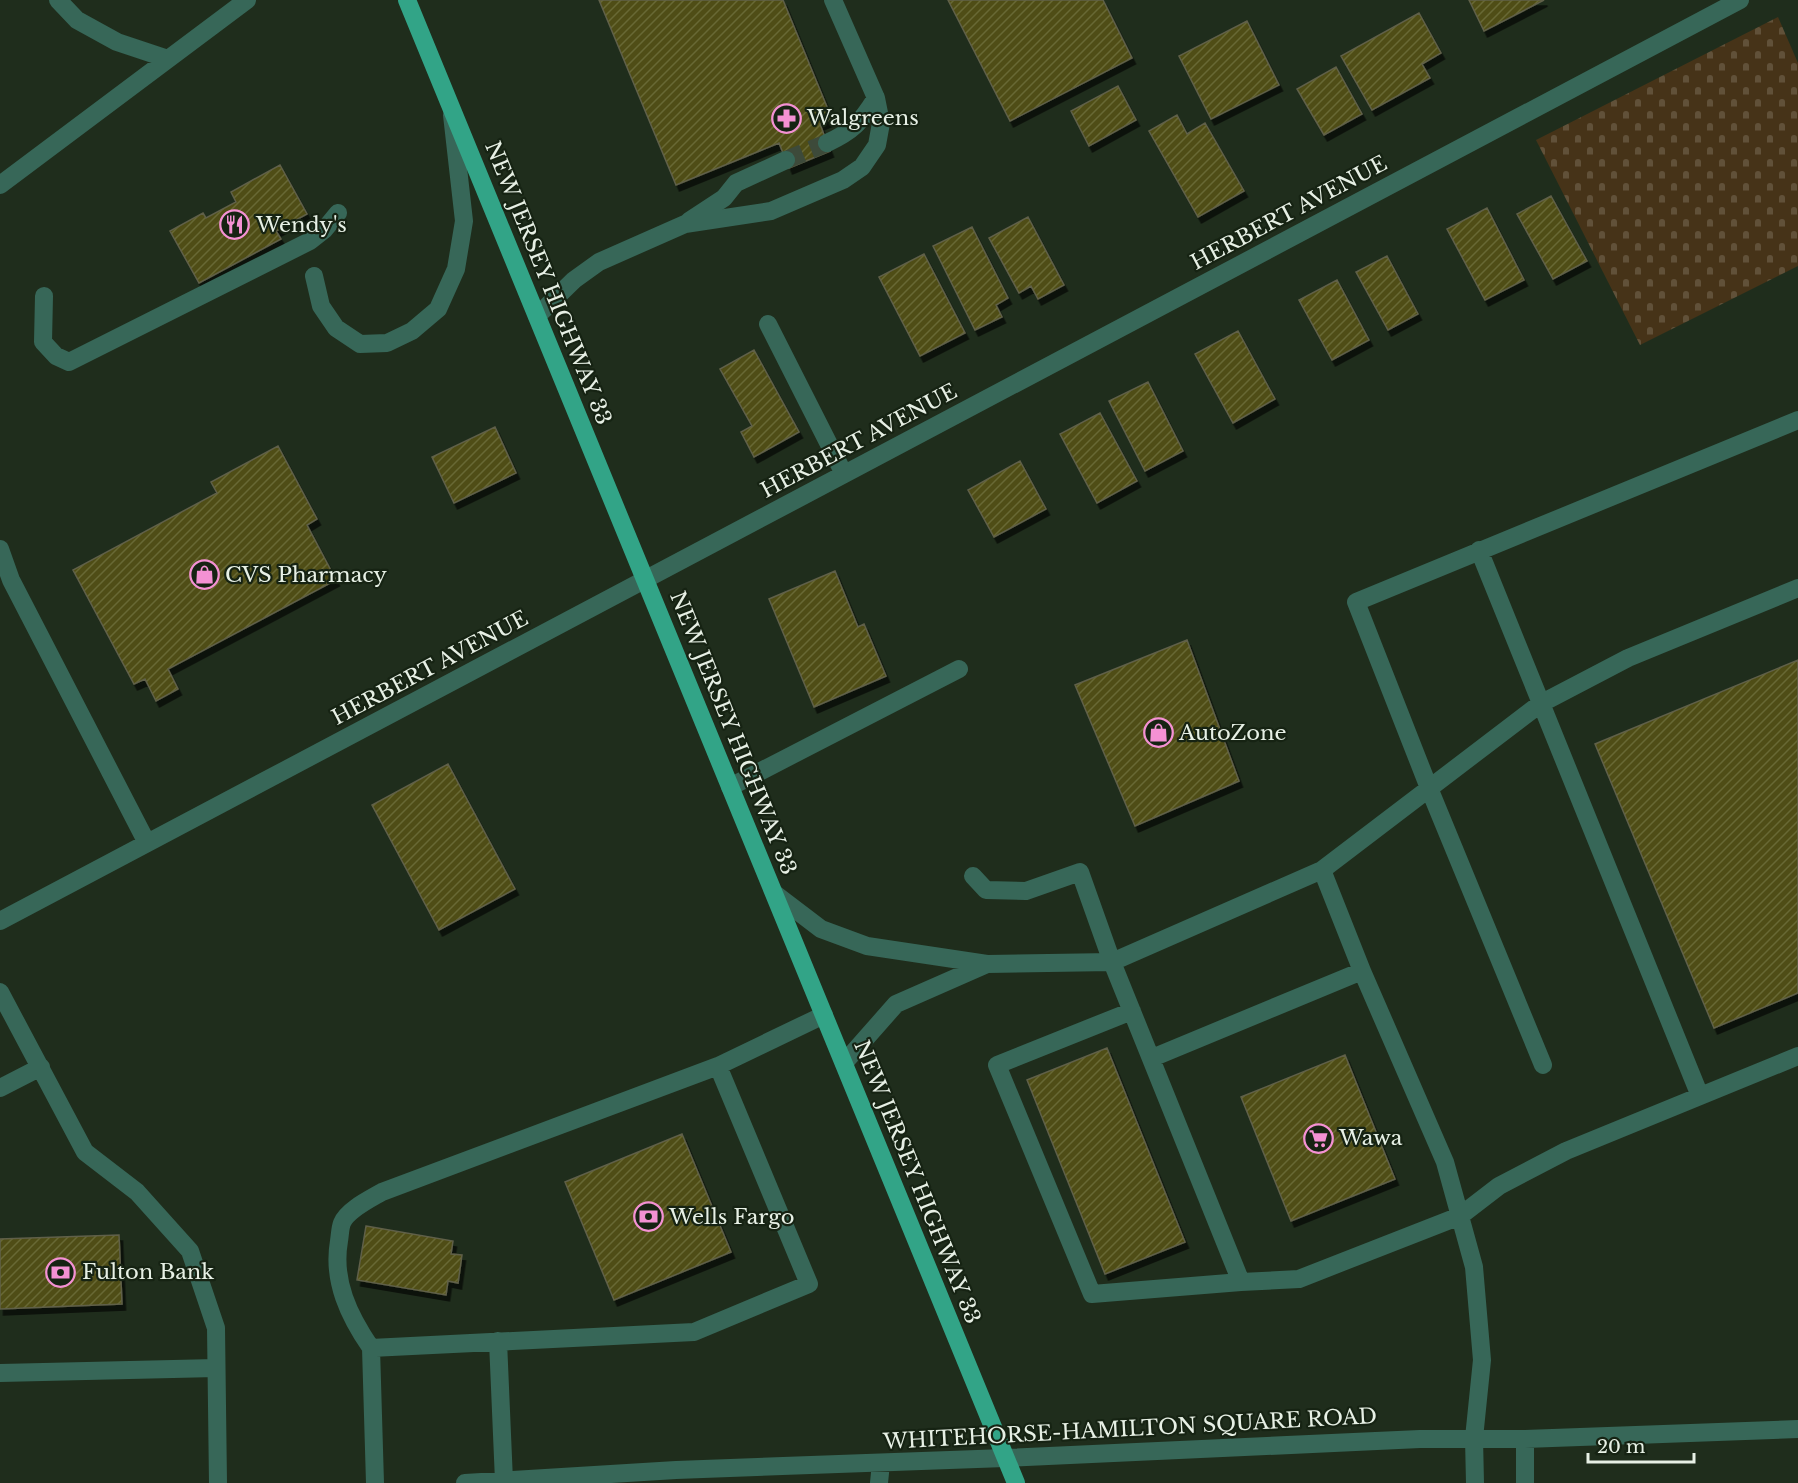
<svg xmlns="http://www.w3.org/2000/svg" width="1798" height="1483" viewBox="0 0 1798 1483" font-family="'Libre Baskerville',serif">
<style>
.cemetery{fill:url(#cemetery-stones)}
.building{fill:url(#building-hatch);stroke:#606049;stroke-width:1.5;filter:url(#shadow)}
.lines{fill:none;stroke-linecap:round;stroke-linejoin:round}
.minor-tunnel{stroke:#3d4a3a;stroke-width:18;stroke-dasharray:18 9;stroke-linecap:butt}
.minor{stroke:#376758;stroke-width:18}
.major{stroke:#32a487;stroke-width:18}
.labels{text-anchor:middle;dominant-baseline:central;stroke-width:4.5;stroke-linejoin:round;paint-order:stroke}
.poi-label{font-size:21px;fill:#e7f0e5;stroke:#162313;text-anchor:start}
.street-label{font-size:21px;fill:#e7f0e5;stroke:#162313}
</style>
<defs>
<pattern id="cemetery-stones" width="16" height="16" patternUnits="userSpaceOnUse" patternTransform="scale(1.5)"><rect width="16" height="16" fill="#463318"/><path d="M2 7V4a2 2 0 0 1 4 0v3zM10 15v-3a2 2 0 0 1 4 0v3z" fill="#615139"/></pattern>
<pattern id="building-hatch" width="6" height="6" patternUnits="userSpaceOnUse" patternTransform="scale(1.5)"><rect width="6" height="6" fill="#4f4e14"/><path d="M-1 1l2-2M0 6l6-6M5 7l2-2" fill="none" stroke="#686836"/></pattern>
<filter id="shadow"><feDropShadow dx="3.5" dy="6" stdDeviation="0" flood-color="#0009"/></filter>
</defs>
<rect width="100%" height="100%" fill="#1f2d1c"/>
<path class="cemetery" d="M1778 17 1798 63V266L1640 345 1536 140Z"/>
<path class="building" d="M599 0H783L832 119 820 124 830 151 789 168 779 143 676 185Z
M948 0H1103L1132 58 1010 121Z
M1469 0H1544L1484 31Z
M1419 13 1441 53 1422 64 1430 78 1372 110 1341 56Z
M1247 21 1279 85 1211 119 1179 56Z
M1336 67 1362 114 1324 135 1297 89Z
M1118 86 1136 120 1089 146 1071 111Z
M1177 115 1187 134 1205 123 1244 191 1198 217 1149 131Z
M280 165 307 214 276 231 281 239 199 283 170 231 203 213 206 218 236 202 231 192Z
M1551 196 1587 261 1553 279 1517 214Z
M1487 208 1524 280 1485 300 1447 229Z
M1028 217 1064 285 1038 299 1031 286 1019 293 989 238Z
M972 227 1008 298 996 305 1002 317 975 330 933 246Z
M924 254 965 333 920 356 879 277Z
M1387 256 1418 314 1388 330 1356 272Z
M1337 280 1369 340 1332 360 1299 300Z
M1238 331 1275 399 1233 423 1195 354Z
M754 350 799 432 754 457 741 432 752 426 720 369Z
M1148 382 1183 451 1145 471 1109 401Z
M1100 413 1137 481 1097 503 1060 434Z
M495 427 516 473 454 503 432 457Z
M278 446 317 519 307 525 336 580 168 669 178 689 156 701 145 679 134 684 73 570 217 493 211 482Z
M1020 461 1046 509 994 537 968 490Z
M835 571 858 627 864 624 886 676 814 707 769 599Z
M1187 640 1239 781 1135 826 1075 685Z
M1798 660V993L1714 1028 1595 744Z
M448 764 515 889 439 930 372 805Z
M1107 1048 1185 1242 1105 1274 1027 1080Z
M1345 1055 1395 1179 1291 1221 1241 1097Z
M682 1134 731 1252 614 1300 565 1182Z
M366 1226 453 1241 451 1254 462 1255 458 1283 448 1281 446 1295 357 1280Z
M119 1235 122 1304 0 1309V1239Z"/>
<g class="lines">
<path class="minor-tunnel" d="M786 160 827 143"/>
<path class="minor" d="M58 0 77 20 117 42 168 59
M827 143C853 131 861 122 876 98
M0 185 247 0
M689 221 724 198 736 183 786 160
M314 276 321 306 336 328 360 344 387 343 412 331 438 309 456 269 464 221 452 115
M44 296 43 342 56 356 69 362 310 241 324 230 338 213
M537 316 574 280 599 262 685 224 771 211 843 180 862 167 877 145 881 123 876 98 833 0
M768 324 844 474
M0 549 11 580 147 843
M1479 550 1700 1096
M730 787 959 669
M1322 870 1540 704 1628 658 1798 588
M973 876 986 890 1026 891 1080 872 1112 962 1322 870 1362 971 1445 1162 1474 1267 1482 1360 1474 1438 1475 1483
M775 894 821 929 867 946 987 964 1112 962 1241 1282 1299 1279 1460 1216 1499 1186 1566 1151 1798 1056
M0 921 1740 0
M0 992 85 1152 137 1192 190 1251 216 1328 218 1483
M1132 1011 997 1065 1092 1294 1241 1282
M1152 1058 1362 971
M844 1063 896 1004 987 964
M1543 1065 1429 788 1356 602 1798 420
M0 1088 41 1067
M498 1341 504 1481
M371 1348C349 1316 332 1281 339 1241 340 1235 340 1228 342 1223 347 1210 370 1199 382 1192L718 1066
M0 1373 216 1368
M1525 1439V1483
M375 1483 371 1348 694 1332 809 1284 718 1066 824 1015
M465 1483 676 1470 1005 1458 1420 1439H1525L1798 1429
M879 1483 881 1463"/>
<path class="major" d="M407 0 1016 1483"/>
</g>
<defs>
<symbol id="pharmacy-ring" viewBox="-11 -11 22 22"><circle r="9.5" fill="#162313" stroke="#f491d3" stroke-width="1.5"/><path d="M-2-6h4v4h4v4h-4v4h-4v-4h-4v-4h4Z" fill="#f491d3"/></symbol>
<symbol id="restaurant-ring" viewBox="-11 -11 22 22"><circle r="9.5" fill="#162313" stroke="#f491d3" stroke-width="1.5"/><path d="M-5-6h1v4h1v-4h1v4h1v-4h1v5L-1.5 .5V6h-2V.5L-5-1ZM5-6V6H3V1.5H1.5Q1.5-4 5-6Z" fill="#f491d3"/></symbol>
<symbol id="shop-ring" viewBox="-11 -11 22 22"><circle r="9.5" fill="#162313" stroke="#f491d3" stroke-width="1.5"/><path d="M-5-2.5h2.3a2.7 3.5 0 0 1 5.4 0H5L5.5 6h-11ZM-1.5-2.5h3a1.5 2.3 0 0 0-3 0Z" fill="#f491d3"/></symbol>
<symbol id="supermarket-ring" viewBox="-11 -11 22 22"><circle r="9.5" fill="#162313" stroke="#f491d3" stroke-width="1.5"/><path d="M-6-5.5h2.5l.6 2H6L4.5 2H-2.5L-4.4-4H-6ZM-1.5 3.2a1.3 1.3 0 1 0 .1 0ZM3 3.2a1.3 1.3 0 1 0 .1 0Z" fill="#f491d3"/></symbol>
<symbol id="bank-ring" viewBox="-11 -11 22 22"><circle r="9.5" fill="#162313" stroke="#f491d3" stroke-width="1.5"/><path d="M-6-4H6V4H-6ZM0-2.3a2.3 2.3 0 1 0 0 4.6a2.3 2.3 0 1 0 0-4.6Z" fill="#f491d3"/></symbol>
</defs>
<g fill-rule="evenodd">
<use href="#pharmacy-ring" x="770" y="102" width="33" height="33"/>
<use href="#restaurant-ring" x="218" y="208" width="33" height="33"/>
<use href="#shop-ring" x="188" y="558" width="33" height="33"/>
<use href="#shop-ring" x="1142" y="716" width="33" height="33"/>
<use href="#supermarket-ring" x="1302" y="1122" width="33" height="33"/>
<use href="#bank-ring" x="632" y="1200" width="33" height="33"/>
<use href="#bank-ring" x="44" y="1256" width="33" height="33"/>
</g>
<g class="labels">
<g class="poi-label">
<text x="807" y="118">Walgreens</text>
<text x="256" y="225">Wendy's</text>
<text x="225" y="575">CVS Pharmacy</text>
<text x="1179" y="733">AutoZone</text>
<text x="1339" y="1138">Wawa</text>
<text x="669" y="1217">Wells Fargo</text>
<text x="82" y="1272">Fulton Bank</text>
</g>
<g class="street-label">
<text transform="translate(1289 213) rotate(-28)">HERBERT AVENUE</text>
<text transform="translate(548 283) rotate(68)">NEW JERSEY HIGHWAY 33</text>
<text transform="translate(859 441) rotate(-28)">HERBERT AVENUE</text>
<text transform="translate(430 668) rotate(-28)">HERBERT AVENUE</text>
<text transform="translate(733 733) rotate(68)">NEW JERSEY HIGHWAY 33</text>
<text transform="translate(917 1182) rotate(68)">NEW JERSEY HIGHWAY 33</text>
<text transform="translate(1130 1429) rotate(-3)">WHITEHORSE-HAMILTON SQUARE ROAD</text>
</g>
</g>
<path d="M1588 1453v9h106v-9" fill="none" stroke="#e7f0e5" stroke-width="3"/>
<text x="1597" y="1453" font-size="18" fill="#e7f0e5" stroke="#162313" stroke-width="4.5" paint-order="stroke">20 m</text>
</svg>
